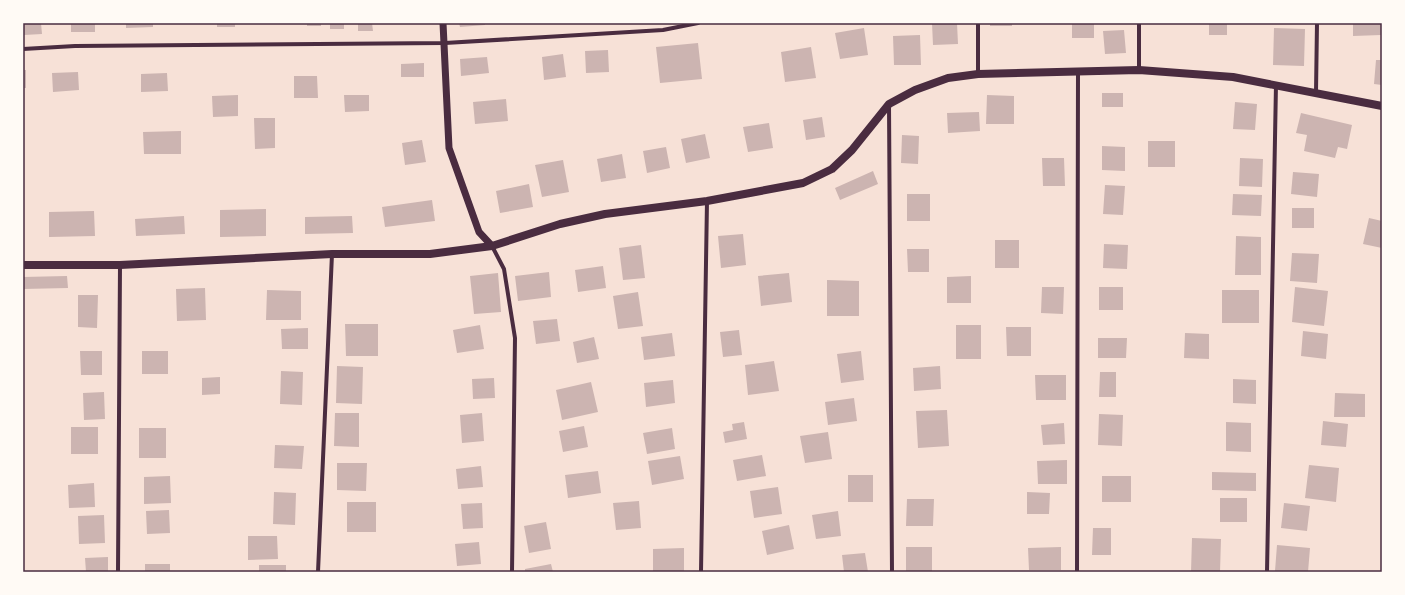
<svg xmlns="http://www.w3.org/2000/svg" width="1405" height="595" viewBox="0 0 1405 595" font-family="'Nunito Sans',sans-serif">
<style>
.building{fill:#ccb4b1}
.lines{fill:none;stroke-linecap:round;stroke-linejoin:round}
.minor{stroke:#4a2c40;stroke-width:4}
.tertiary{stroke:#4a2c40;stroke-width:7}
.secondary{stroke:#4a2c40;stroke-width:8}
.neatline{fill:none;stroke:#4a2c40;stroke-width:1.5}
</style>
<rect width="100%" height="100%" fill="#f7e1d7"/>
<path class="building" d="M23 23H41L42 34 24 35Z
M71 23H95V32H71Z
M126 23H153V27L126 28Z
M217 23H235V27H217Z
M307 23H321V26H307Z
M330 23H344V29H330Z
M358 23H372L373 31H358Z
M459 23H485V25L460 27Z
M932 23H957L958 44 933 45Z
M990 23H1012V26H990Z
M1072 23H1094V38H1072Z
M1209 23H1227V35H1209Z
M1353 23H1381V35L1353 36Z
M864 28 868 55 840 59 835 33Z
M1274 28 1305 29 1304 66 1273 65Z
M1124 30 1126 53 1105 54 1103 31Z
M920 35 921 65H894L893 36Z
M698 43 702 79 660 83 656 47Z
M811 47 816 78 785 82 781 52Z
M608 50 609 72 586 73 585 51Z
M563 54 566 77 544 80 542 57Z
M487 57 489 73 461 76 460 59Z
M1376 60H1382V85L1374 84Z
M424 63V77H401V64Z
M23 70H26V88H23Z
M78 72 79 90 53 92 52 73Z
M167 73 168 91 141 92V74Z
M294 76H317L318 98H294Z
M1102 93H1123V107H1102Z
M238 95V116L213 117 212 96Z
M344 95H369V111L345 112Z
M987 95 1014 96V124H986Z
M506 99 508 121 475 124 473 102Z
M1235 102 1257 104 1255 130 1233 129Z
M979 112 980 131 948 133 947 113Z
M1301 113 1352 125 1347 149 1338 147 1335 158 1304 151 1307 135 1296 133Z
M822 117 825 137 806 140 803 120Z
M254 118H275V148L255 149Z
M769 123 773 148 748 152 743 127Z
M181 131V154H144L143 132Z
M705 134 710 158 686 163 681 139Z
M902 135 919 136 918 164 901 163Z
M422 140 426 162 405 165 402 143Z
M1148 141H1175V167H1148Z
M1102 146 1125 147V171L1102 170Z
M666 147 670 168 647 173 643 151Z
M622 154 626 178 601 182 597 159Z
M1042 158H1064L1065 186H1043Z
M1240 158 1263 159 1262 187 1239 186Z
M563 160 569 192 542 197 535 165Z
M873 171 878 184 840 200 835 188Z
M1293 172 1319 174 1317 197 1291 194Z
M529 184 533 207 500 213 496 191Z
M1105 185 1125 186 1123 215 1103 214Z
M907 194H930V221H907Z
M1233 194 1262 195 1261 216 1232 215Z
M432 200 435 221 385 227 382 207Z
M1292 208H1314V228H1292Z
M266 209V236L220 237V210Z
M94 211 95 236 49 237V212Z
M184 216 185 234 136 236 135 219Z
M352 216 353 233 305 234V217Z
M1369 218 1382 221V248L1363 244Z
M743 234 746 265 721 268 718 236Z
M1236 236 1261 237V275H1235Z
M995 240H1019V268H995Z
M1104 244 1128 245 1127 269 1103 268Z
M641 245 645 278 623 280 619 248Z
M907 249H929V272H908Z
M1292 253 1319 254 1317 283 1290 281Z
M603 266 606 288 578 292 575 270Z
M549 272 551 297 518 301 515 276Z
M498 273 501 312 474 314 470 276Z
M789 273 792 302 761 306 758 276Z
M67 276 68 288 23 289V277Z
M971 276V303H947V277Z
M827 280 859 281V316H827Z
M1042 287H1064L1063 314 1041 313Z
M1099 287H1123V310H1099Z
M1295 287 1328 291 1324 326 1292 322Z
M205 288 206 320 177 321 176 289Z
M267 290 301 291V320H266Z
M1222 290H1259V323H1222Z
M638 292 643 326 618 329 613 296Z
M78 295H98L97 328 78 327Z
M557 319 560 341 536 344 533 321Z
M345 324H378V356H346Z
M480 325 484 349 457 353 453 330Z
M956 325H981V359H956Z
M1006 327H1031V356H1007Z
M308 328V349H282L281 329Z
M739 330 742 355 723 357 720 332Z
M1303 331 1328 334 1326 359 1301 356Z
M672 333 675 356 644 360 641 337Z
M1185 333 1209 334V359L1184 358Z
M594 337 599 359 577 363 573 342Z
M1098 338H1127L1126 358H1098Z
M80 351H102V375H81Z
M142 351H168V374H142Z
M861 351 864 380 841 383 837 354Z
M774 361 779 391 748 395 745 365Z
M337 366 363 367 362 404 336 403Z
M940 366 941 389 914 391 913 368Z
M281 371 303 372 302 405 280 404Z
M1100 372H1116V397H1099Z
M1035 375H1066V400H1036Z
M220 377V394L202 395V378Z
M494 378 495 398 473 399 472 379Z
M1233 379 1256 380V404L1233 403Z
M673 380 675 403 646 407 644 383Z
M591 382 598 412 562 420 556 390Z
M104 392 105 419 84 420 83 393Z
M1335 393 1365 394V417H1334Z
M854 398 857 421 828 425 825 402Z
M947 410 949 446 918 448 916 411Z
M335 413H359V447L334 446Z
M482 413 484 441 462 443 460 415Z
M1099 414 1123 415 1122 446 1098 445Z
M1323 421 1348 424 1346 447 1321 445Z
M744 422 747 439 725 443 723 432 733 430 732 424Z
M1226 422 1251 423V452L1226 451Z
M1064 423 1065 444 1043 445 1041 425Z
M584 426 588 447 563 452 559 431Z
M71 427H98V454H71Z
M139 428H166V458H139Z
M672 428 675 449 647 454 643 433Z
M828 432 832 459 805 463 800 436Z
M275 445 304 446 302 469 274 468Z
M762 455 766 476 737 481 733 460Z
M680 456 684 479 652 485 648 461Z
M1067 460V484H1038L1037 461Z
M337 463H367L366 491 337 490Z
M1309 465 1339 468 1336 502 1305 498Z
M481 466 483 487 458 489 456 469Z
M598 471 601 493 568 498 565 475Z
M1212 472 1256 473V491L1212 490Z
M848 475H873V502H848Z
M170 476 171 503 144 504V477Z
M1102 476H1131V502H1102Z
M94 483 95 507 69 508 68 485Z
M778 487 782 514 754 518 750 491Z
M274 492 296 493 295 525 273 524Z
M1027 492 1050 493 1049 514H1027Z
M1220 498H1247V522H1220Z
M907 499H934L933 526H906Z
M639 501 641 528 616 530 613 503Z
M347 502H376V532H347Z
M482 503 483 528 463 529 461 504Z
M1284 503 1310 506 1307 531 1281 528Z
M169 510 170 533 147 534 146 511Z
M838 511 841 536 816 539 812 515Z
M104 515 105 543 79 544 78 516Z
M546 522 551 549 529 553 524 526Z
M789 525 794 549 767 555 762 531Z
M1093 528H1111V555H1092Z
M248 536H277L278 559 248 560Z
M1192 538 1221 539 1220 572H1191Z
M479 542 481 564 457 566 455 544Z
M1277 545 1310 548 1308 572 1275 571Z
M906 547H932V572H906Z
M1061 547V570H1029L1028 548Z
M684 548V572H653V549Z
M865 553 868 572H844L842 555Z
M108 557V572H86L85 558Z
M145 564H170V572H145Z
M551 564 553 572H525V569Z
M259 565H286V572H259Z"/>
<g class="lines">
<path class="minor" d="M978 23V74
M23 49 75 46 445 43 663 30 698 23
M1139 70V23
M1316 92 1317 23
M889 105 892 572
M492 246 504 269 515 338 512 572
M118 572 120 265
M318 572 332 254
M701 572 707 201
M1077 572 1078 71
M1267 572 1276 84"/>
<path class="tertiary" d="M443 23 449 148 479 232 492 246"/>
<path class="secondary" d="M23 265H120L332 254H430L492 246 560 224 605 214 707 201 803 183 832 169 852 150 889 104 915 90 948 78 978 74 1139 70 1233 77 1382 106"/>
</g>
<rect width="1405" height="595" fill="none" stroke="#fffaf5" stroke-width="48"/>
<rect x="24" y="24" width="1357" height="547" class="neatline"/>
</svg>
